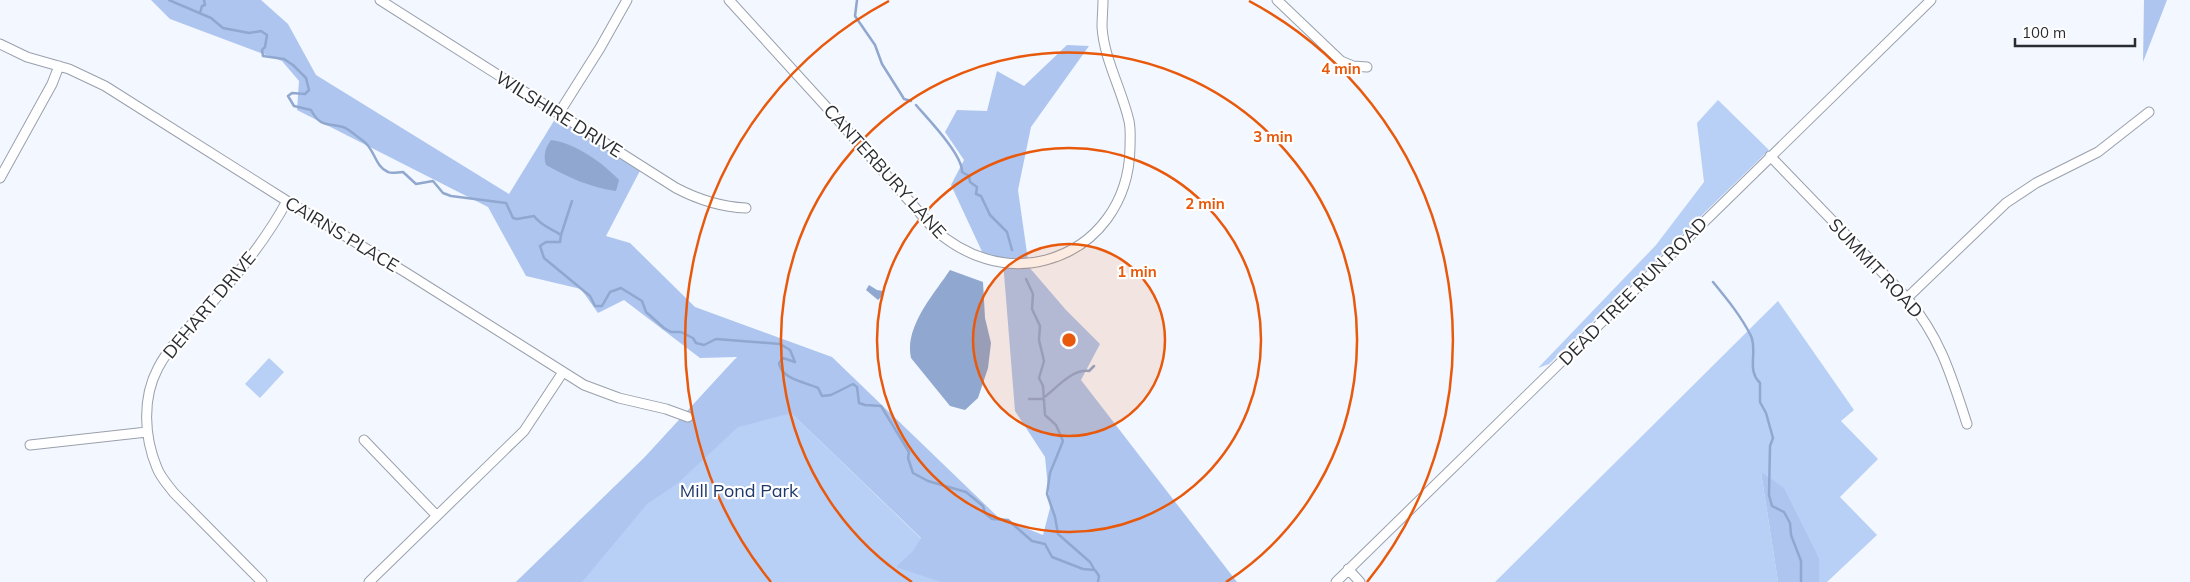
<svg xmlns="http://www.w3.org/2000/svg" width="2190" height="582" viewBox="0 0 2190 582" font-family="Mulish,sans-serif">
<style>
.green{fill:#b8cff6}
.forest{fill:#aec6ef}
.water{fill:#90a7cf}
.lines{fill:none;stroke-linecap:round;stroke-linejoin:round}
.stream{stroke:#90a7cf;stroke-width:2.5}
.minor-casing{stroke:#99a0ac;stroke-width:11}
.minor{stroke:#fff;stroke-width:9}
.ring{fill:none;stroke:#e8590c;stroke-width:2.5}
.labels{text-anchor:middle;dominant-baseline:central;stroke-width:4.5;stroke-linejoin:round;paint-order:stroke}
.street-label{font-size:18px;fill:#292c31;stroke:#fff}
.park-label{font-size:18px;fill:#1e396c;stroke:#fff}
.centre{fill:#e8590c;stroke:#fff;stroke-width:2.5}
.ring-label{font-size:15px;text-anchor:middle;font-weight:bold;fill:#e8590c;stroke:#fff;stroke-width:4.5;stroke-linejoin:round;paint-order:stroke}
</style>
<rect width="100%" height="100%" fill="#f3f7ff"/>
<path class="green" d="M1718 100 1769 150 1549 364 1538 368 1656 245 1704 182 1697 123Z
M1778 301 1854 410 1841 421 1878 459 1840 497 1877 535 1827 582H1819V558L1761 472 1778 582H1495Z
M269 358 284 372 260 398 245 384Z
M735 359 966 582H516L644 458Z"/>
<path class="forest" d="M151 0H261L288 24 316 75 509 194 560 111 644 163 606 236 630 243 695 307 832 357 998 517 1043 535 1050 508 1045 457 1015 411 1003 261 985 258 951 185 964 160 945 132 957 110 987 111 997 71 1024 86 1067 45 1089 46 1031 127 1018 190 1029 267 1066 310 1100 344 1081 380 1237 582H941L896 567 913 551 921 538 791 413 738 427 678 483 647 504 582 582H516L644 458 737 357 700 358 624 300 598 313 581 289 526 276 488 207 297 110 299 81 282 61 170 19Z
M2144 0H2167L2143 62Z
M1761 472 1784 488 1819 558V582H1778Z"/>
<path class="water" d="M551 140C575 143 602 162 619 180L616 191C591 188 568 177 546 165 543 156 545 148 551 140Z
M950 270 983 282 985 318 991 343 988 368 978 398 965 410 950 406 911 358C904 327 934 294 950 270Z
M869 285 877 290 883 291V295L878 300 866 290Z"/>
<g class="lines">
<path class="stream" d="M169 0 211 18 223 28 249 33 261 31 267 35 265 47 262 50 263 56 284 59 293 65 306 78 309 90 305 94 292 93 288 96 294 106 311 110C320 127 327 123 343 127 349 129 356 136 362 140 375 148 374 166 388 172 392 174 398 172 403 172L416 184 433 181 443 193 451 196 506 203 513 218 517 219 534 216C541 226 551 228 561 235L560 242H546L540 246 544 258 590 296 595 306H602L610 292 621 288 642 301 646 312 664 328 671 332H681L693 338 696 343 704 345 716 339 780 344 790 350 795 362 783 358 779 363C781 379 805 382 818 388L822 396 831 395 853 384 857 387 859 403 865 405 881 406 909 452 908 458 913 473 928 481 966 492 983 506 985 513 992 519 1008 520 1032 541 1045 544 1052 557 1083 569 1095 570 1099 576 1098 582
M857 0 855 16 875 45 882 64 901 94 904 99 911 101
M200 13 202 6 205 5 204 0
M916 105C928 119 963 155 962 172L969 176 970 182 977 187 976 194 981 196 990 215 1007 232 1012 250
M561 235 572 201
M1026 279 1033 294 1032 309 1040 326 1039 340 1044 361 1039 378 1043 386 1045 415 1056 425 1063 441 1050 473 1047 494 1055 517 1058 534 1090 562 1094 569
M1713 282C1727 299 1741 316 1751 336 1758 352 1746 369 1760 383V402L1766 413 1773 438 1770 446 1769 495 1772 506 1784 512 1790 523 1791 535 1801 561V582
M1029 399H1042C1056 389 1071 369 1089 371L1094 366"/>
<defs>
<path id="minor" d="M380 0 676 188C699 200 720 207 746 208
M729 0 831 112 934 229C964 256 1005 271 1046 260 1098 246 1129 201 1130 148 1130 139 1131 130 1129 121 1122 90 1104 59 1102 27 1102 18 1103 9 1103 0
M1277 0 1341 61 1353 66 1367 67
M0 44 27 57 69 69 105 86 287 201 405 272 584 385 619 398 666 409 688 417
M559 113 600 48 627 0
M1770 156 1907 298C1941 339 1951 375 1967 424
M0 178 52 84 59 66
M1907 298 2006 203 2036 183 2098 152 2149 112
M364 440 437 516
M30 445 147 432
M1348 569 1360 582
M262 582 174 493C168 485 161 478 157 468 144 437 142 398 158 368 172 341 198 319 217 297 243 268 268 236 287 201
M369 582 524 431 563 372
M1336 582 1931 0"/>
</defs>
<use href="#minor" class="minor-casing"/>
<use href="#minor" class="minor"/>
</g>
<circle cx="1069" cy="340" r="96" fill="#e8590c" fill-opacity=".12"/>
<g class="ring">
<circle cx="1069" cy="340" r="96"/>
<circle cx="1069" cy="340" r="192"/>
<path d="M912 582A288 288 0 1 1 1226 582"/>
<path d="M771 582A384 384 0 0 1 889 1M1249 1A384 384 0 0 1 1367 582"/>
</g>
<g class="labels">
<g class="street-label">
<text transform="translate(559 114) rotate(32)">WILSHIRE DRIVE</text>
<text transform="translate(885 171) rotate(48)">CANTERBURY LANE</text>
<text transform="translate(342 234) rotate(31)">CAIRNS PLACE</text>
<text transform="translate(1876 268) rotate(47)">SUMMIT ROAD</text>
<text transform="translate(1633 291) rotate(-45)">DEAD TREE RUN ROAD</text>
<text transform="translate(209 305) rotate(-50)">DEHART DRIVE</text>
</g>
<g class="park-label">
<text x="739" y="490">Mill Pond Park</text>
</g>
</g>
<circle cx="1069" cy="340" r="8" class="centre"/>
<g class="ring-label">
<text x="1341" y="74">4 min</text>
<text x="1273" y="142">3 min</text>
<text x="1205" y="209">2 min</text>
<text x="1137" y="277">1 min</text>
</g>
<path d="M2015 38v8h120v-8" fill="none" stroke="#292c31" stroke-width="2.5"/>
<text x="2022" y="38" font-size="15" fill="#292c31" stroke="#ffffff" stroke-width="4" paint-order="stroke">100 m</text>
</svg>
